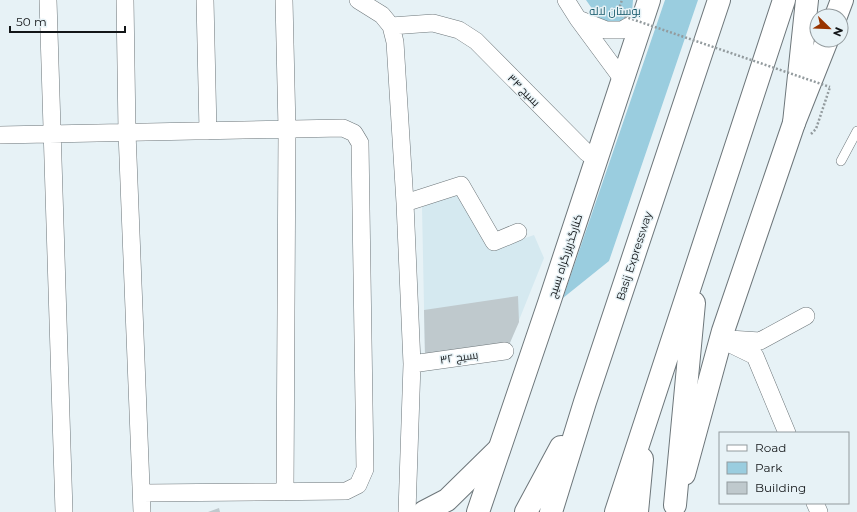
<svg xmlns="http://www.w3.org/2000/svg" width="857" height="512" viewBox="0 0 857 512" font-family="Montserrat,Cairo,sans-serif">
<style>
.built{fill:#d5e9f0}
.green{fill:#9acddf}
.building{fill:#bfc9cd}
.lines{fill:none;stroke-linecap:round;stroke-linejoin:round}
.service-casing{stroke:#6d767a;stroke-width:10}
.minor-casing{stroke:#6d767a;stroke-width:18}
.tertiary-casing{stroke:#6d767a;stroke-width:24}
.secondary-casing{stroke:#6d767a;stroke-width:24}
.trunk-casing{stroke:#6d767a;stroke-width:24}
.path{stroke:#939b9e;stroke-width:2.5;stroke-dasharray:2 2;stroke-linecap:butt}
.service{stroke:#fff;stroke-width:9}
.minor{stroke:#fff;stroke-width:17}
.tertiary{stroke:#fff;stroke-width:22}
.secondary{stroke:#fff;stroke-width:22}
.trunk{stroke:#fff;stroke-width:22}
.path-bridge{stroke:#939b9e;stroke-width:2.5;stroke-dasharray:2 2;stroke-linecap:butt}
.labels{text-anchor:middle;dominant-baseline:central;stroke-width:3;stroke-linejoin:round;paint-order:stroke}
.park-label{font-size:11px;fill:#175a6c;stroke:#e7f2f6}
.street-label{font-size:11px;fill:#131618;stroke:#e7f2f6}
</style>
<rect width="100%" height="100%" fill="#e7f2f6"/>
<path class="built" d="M458 193 491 250 534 235 544 258 509 345 425 356 422 207Z"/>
<path class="green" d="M586 0H633L632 12 618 23 600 20Z
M665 0H698L609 261 563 298Z"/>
<path class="building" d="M518 296 519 322 509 345 425 356 424 310Z
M219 508 220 512H208Z"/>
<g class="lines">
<defs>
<path id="service" d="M841 161 857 131"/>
<path id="minor" d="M48 0 64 512
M125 0 127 132 142 512
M205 0 208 131
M284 0 287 129 285 492
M358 0 382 15 391 26 395 42 405 203 412 364 407 512
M566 0 578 19 623 80
M578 19 606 30H622L644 17
M391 26 433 23 459 30 476 41 587 153
M0 135 343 128 354 133 360 143 365 469 358 485 346 491 142 493
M405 203 461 185 494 242 518 232
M720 339 755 356 787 433
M729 339 760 341 806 316
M412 364 505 351
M815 503 819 512"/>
<path id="tertiary" d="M424 512 447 500 499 449"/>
<path id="secondary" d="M836 16 842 0
M684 474 723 331 794 123 827 40
M478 512 549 303 649 0"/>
<path id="trunk" d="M794 123 807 0
M675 505 694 303
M526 512 561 447
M551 512 585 402 719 0
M616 512 784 0
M637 512 642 459"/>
</defs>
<use href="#service" class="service-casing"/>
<use href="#minor" class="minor-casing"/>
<use href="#tertiary" class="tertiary-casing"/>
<use href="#secondary" class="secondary-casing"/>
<use href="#trunk" class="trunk-casing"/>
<path class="path" d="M617 14 622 0
M811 134 816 129 830 87"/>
<use href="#service" class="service"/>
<use href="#minor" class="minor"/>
<use href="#tertiary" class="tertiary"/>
<use href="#secondary" class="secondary"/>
<use href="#trunk" class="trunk"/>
<path class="path-bridge" d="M617 14 830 87"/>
</g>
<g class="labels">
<g class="park-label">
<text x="615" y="11">بوستان لاله</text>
</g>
<g class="street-label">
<text transform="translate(524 90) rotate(45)">بسیج ۳۴</text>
<text transform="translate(565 256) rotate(-72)">کنارگذربزرگراه بسیج</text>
<text transform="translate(634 256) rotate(-72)">Basij Expressway</text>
<text transform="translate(459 357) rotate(-8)">بسیج ۳۲</text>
</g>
</g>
<rect x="719" y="432" width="130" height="72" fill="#e7f2f6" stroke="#929a9d"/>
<rect x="727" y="445" width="20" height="6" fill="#ffffff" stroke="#929a9d"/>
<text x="755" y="452" font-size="12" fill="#131618">Road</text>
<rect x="727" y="462" width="20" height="12" fill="#9acddf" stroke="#929a9d"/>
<text x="755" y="472" font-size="12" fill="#131618">Park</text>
<rect x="727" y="482" width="20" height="12" fill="#bfc9cd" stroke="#929a9d"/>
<text x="755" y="492" font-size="12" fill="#131618">Building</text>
<g transform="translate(829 28) rotate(113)"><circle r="19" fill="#e7f2f6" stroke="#929a9d"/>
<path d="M0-3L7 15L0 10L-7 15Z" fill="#983400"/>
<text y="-6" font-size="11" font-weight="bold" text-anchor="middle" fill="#131618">N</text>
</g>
<path d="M10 26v6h115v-6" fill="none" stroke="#131618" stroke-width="2"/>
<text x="16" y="26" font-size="12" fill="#131618" stroke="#e7f2f6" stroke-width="3" paint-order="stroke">50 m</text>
</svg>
